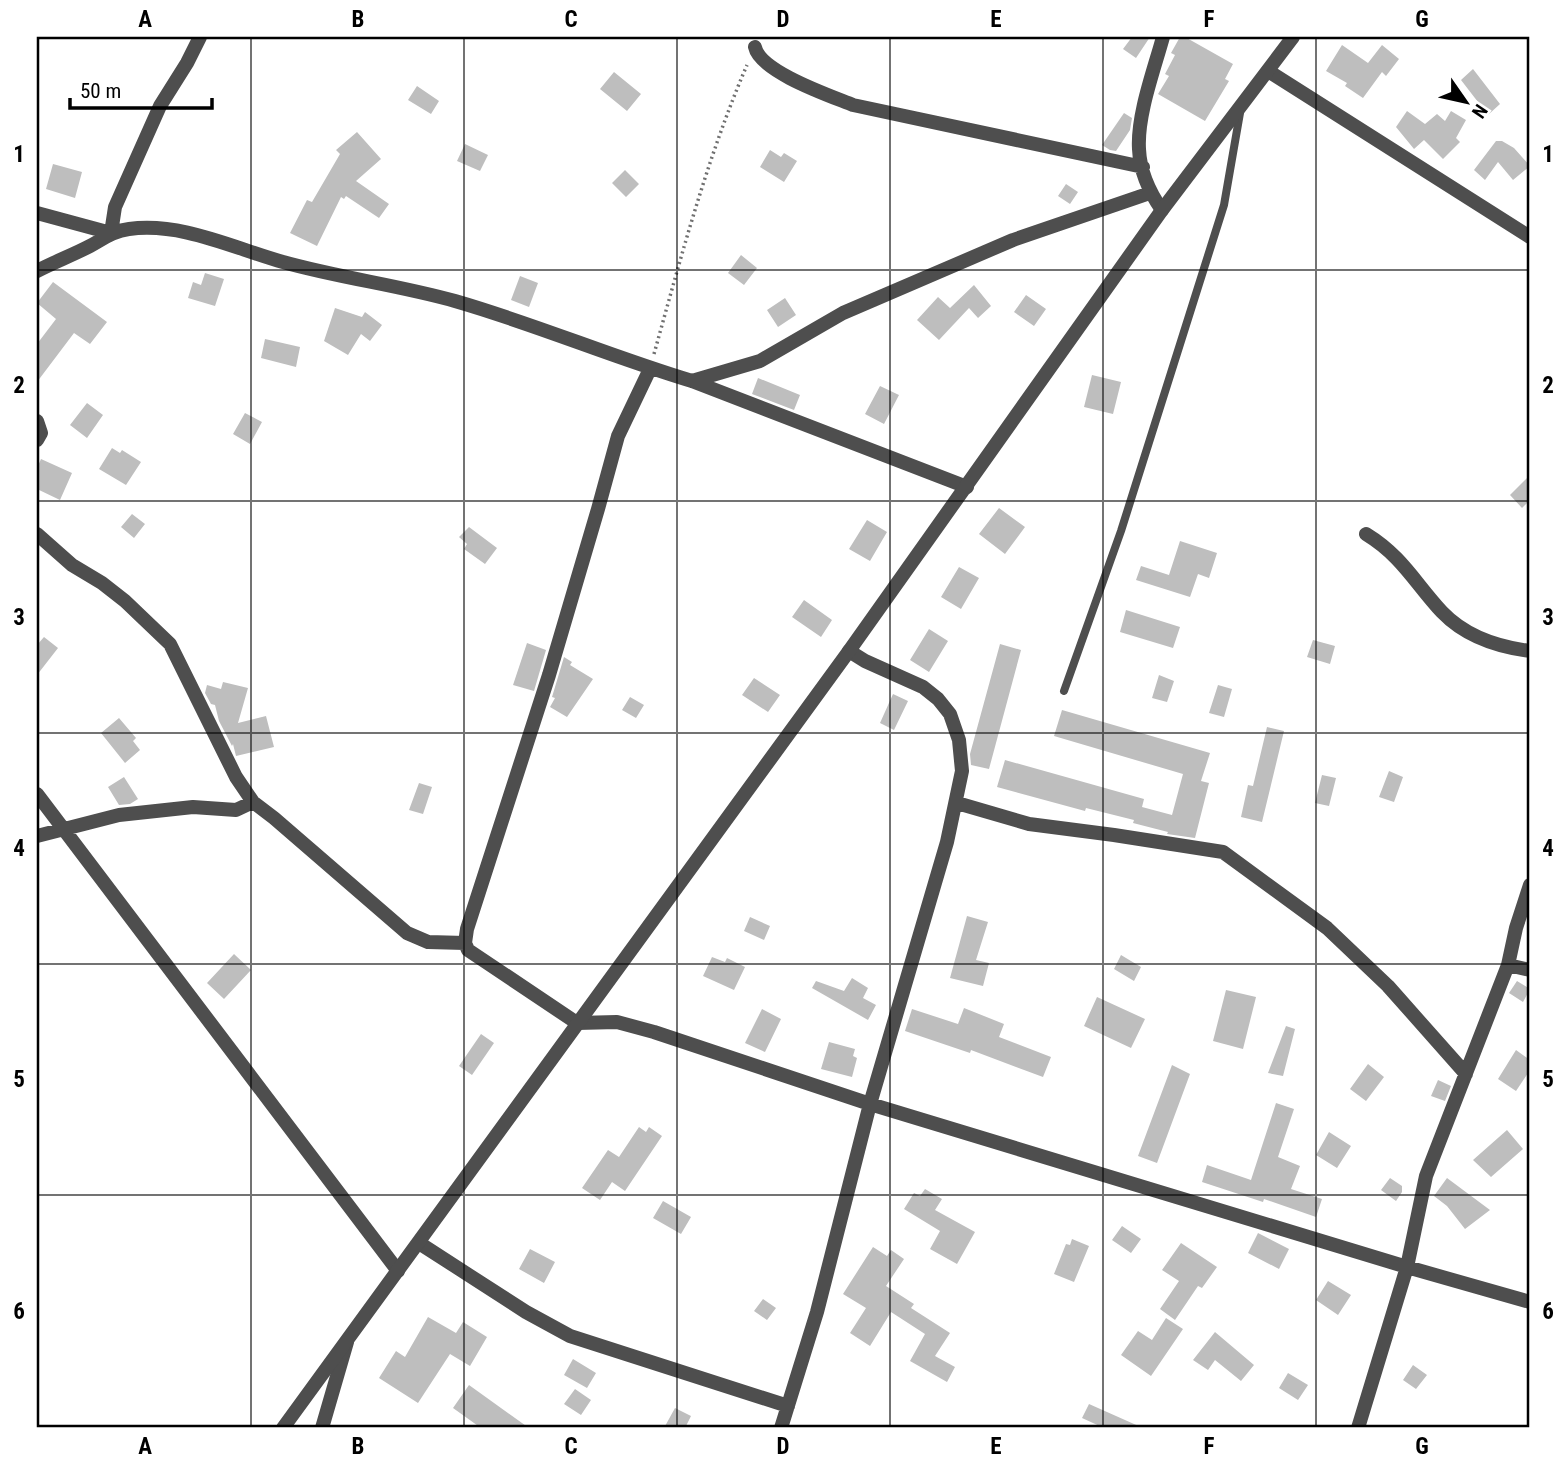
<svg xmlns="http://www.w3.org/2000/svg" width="1567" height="1465" viewBox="0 0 1567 1465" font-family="'Roboto Condensed',sans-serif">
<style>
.building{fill:#bebebe}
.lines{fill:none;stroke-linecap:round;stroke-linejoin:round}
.path{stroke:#707070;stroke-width:3.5;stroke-dasharray:2 3.5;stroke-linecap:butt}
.service{stroke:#4e4e4e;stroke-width:8}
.minor{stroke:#4e4e4e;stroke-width:14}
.tertiary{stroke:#4e4e4e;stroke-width:14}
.grid{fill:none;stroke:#000;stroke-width:2;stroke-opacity:0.55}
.neatline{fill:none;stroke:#000;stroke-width:2.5}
.grid-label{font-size:23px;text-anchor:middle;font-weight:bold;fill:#000}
</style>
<rect width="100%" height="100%" fill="#fff"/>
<path class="building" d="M1132 37H1150L1136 58 1123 49Z
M1180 37H1185L1233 64 1225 79 1229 81 1205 121 1158 94 1169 76 1165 74 1175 55 1171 53Z
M1342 45 1368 63 1382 45 1399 59 1386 76 1382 72 1363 98 1345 86 1347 83 1326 71Z
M1473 69 1500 104 1488 115 1461 80Z
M614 72 641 94 627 111 600 89Z
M417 86 439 101 431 114 408 100Z
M1407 111 1425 124 1437 114 1445 121 1451 111 1466 120 1456 138 1460 142 1443 159 1424 140 1414 149 1396 127Z
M1124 113 1132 118 1130 130 1116 151 1110 150 1102 145Z
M357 132 381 159 356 181 389 204 379 218 346 196 344 199 341 197 317 246 290 233 307 200 312 202 340 154 336 150Z
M1496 141H1502L1514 148 1530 166 1513 180 1498 162 1485 180 1474 170Z
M465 144 488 155 480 171 457 161Z
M770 150 781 157 784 153 797 161 784 182 760 167Z
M53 164 82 172 75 198 46 189Z
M625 170 639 184 626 197 612 183Z
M1066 184 1078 192 1070 204 1058 196Z
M741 255 757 268 744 285 728 273Z
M205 273 224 279 215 306 188 298 193 282 201 285Z
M520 276 538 283 529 307 511 300Z
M53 282 107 322 90 344 74 333 37 382V344L56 319 37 303Z
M974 285 991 306 978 318 969 308 939 340 917 320 938 297 950 308Z
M1026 295 1046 309 1034 326 1014 312Z
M785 298 796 315 778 327 767 310Z
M335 308 362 317 365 312 382 325 370 341 361 334 348 355 324 341Z
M265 339 300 347 296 367 261 358Z
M1092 375 1121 382 1113 414 1084 407Z
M758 378 800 395 794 410 752 394Z
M880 386 899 395 884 424 865 414Z
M87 403 103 415 87 438 70 425Z
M245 413 262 422 250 444 233 434Z
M112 448 120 453 122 450 141 462 126 485 99 469Z
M41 459 72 473 60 500 37 489V468Z
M1530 475V500L1522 508 1510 495Z
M999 508 1025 527 1005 554 979 534Z
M132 514 145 524 134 538 121 527Z
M867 520 887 532 870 561 849 549Z
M469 527 497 548 485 564 464 549 467 544 459 537Z
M1180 541 1217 553 1209 578 1198 574 1190 597 1136 580 1141 566 1169 575Z
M959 567 979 578 961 609 941 597Z
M804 600 832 620 821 637 792 617Z
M1126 610 1180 627 1173 648 1120 632Z
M929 629 948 641 929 672 910 660Z
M44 637 58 648 37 675V645Z
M1313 640 1335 646 1330 664 1307 657Z
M527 643 546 650 534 691 513 685Z
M1000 644 1021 650 989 769 971 765 970 754Z
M564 657 572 662 570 665 593 679 567 717 550 707 555 698 552 697Z
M1159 675 1174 681 1167 702 1152 698Z
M754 678 780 695 768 712 742 695Z
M223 682 248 688 238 723 266 716 274 747 236 756 233 744 232 746 219 721 215 705 211 704 205 693 207 685 221 689Z
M1218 685 1232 689 1224 717 1209 713Z
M893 694 908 701 894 730 880 723Z
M630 697 644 705 636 718 622 710Z
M1062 710 1210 753 1201 781 1209 783 1195 838 1167 834 1168 832 1133 823 1134 820 1086 808 1085 811 997 787 1005 760 1144 799 1142 807 1172 815 1183 774 1054 736Z
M119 718 136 738 133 741 140 750 125 763 101 733Z
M1267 727 1284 731 1262 822 1241 817 1248 785 1253 786Z
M1389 771 1403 777 1394 802 1379 797Z
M1322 775 1336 778 1329 806 1315 803Z
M124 777 138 799 130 804 119 805 108 787Z
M419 783 432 787 423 814 409 810Z
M967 916 988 922 976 960 989 963 983 986 950 978Z
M750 917 770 926 764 940 744 931Z
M234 954 251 970 224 999 207 983Z
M1121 955 1141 967 1134 981 1114 969Z
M712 957 725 962 727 958 745 967 734 990 703 976Z
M852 978 868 988 863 998 876 1005 868 1020 812 988 816 981 844 991Z
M1517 981 1530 989 1523 1002 1509 993Z
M1226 990 1256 997 1243 1049 1213 1041Z
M1097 997 1145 1019 1131 1048 1084 1026Z
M964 1008 1004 1024 999 1037 1051 1057 1043 1077 971 1050 970 1053 905 1031 912 1009 958 1024Z
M762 1009 781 1019 765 1052 745 1043Z
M1286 1026 1295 1029 1283 1076 1268 1073Z
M481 1034 494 1043 472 1075 459 1066Z
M829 1042 855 1049 853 1056 857 1058 852 1077 821 1069Z
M1516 1050 1530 1060V1070L1516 1091 1498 1079Z
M1368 1064 1384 1077 1366 1101 1350 1089Z
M1172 1065 1190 1074 1157 1163 1138 1156Z
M1438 1080 1451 1086 1445 1101 1431 1096Z
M1276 1103 1294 1109 1278 1157 1300 1166 1291 1189 1322 1199 1316 1217 1264 1199 1263 1202 1202 1182 1207 1165 1251 1180Z
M639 1127 646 1132 649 1127 662 1136 625 1191 612 1182 600 1200 582 1188 608 1150 619 1157Z
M1507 1130 1523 1149 1491 1177 1473 1160Z
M1329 1132 1351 1146 1337 1168 1316 1155Z
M1390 1178 1402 1186V1192L1396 1201 1381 1190Z
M1447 1178 1490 1210 1465 1229 1447 1206 1434 1196Z
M925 1189 942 1199 935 1210 975 1232 957 1264 930 1249 940 1231 904 1209 914 1193 920 1196Z
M663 1201 691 1217 681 1234 653 1218Z
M1122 1226 1141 1239 1131 1253 1112 1240Z
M1258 1233 1289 1249 1279 1269 1248 1253Z
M1072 1239 1089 1246 1074 1282 1054 1274 1066 1244 1070 1245Z
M1181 1243 1217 1267 1202 1288 1198 1286 1175 1320 1160 1309 1179 1281 1162 1270Z
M873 1247 887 1256 891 1250 904 1259 886 1286 914 1304 911 1308 950 1333 935 1356 955 1367 947 1382 910 1361 925 1334 891 1312 870 1346 850 1333 866 1308 843 1294Z
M530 1249 555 1262 544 1283 519 1269Z
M1328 1281 1351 1295 1338 1315 1316 1300Z
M763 1299 776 1308 767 1320 754 1311Z
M428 1317 456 1333 463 1322 487 1337 470 1366 450 1354 418 1403 379 1378 396 1351 405 1357Z
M1166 1318 1183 1329 1151 1376 1121 1355 1138 1331 1152 1340Z
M1215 1332 1254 1365 1241 1381 1215 1360 1208 1370 1193 1360Z
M573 1359 596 1373 587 1388 564 1375Z
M1413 1365 1427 1375 1416 1389 1403 1380Z
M1288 1373 1308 1385 1298 1400 1279 1388Z
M469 1385 529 1428H481L453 1408Z
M575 1389 591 1400 581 1415 564 1404Z
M1089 1404 1143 1428H1104L1082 1418Z
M675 1408 691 1416 685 1428H664Z"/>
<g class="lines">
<path class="path" d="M654 354C681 257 707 158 747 65"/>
<path class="service" d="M1064 691 1121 531 1224 205 1240 113"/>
<path class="minor" d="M755 47C760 72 831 96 853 105L1143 167
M1268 71 1530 237
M1162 210C1150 193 1140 171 1139 149 1137 115 1154 70 1163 37
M37 213 111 233 115 207 160 106 187 63 200 37
M37 271C54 262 73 255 90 246 103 239 113 231 129 229 182 222 233 248 283 262 340 278 398 285 455 301 535 324 612 357 692 381L967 487
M650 369 618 436 598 509 549 675 467 929 465 943 468 950 577 1023 617 1022 654 1032 870 1104 1407 1267 1530 1302
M692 381 760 361 843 313 1013 240 1150 193
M37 421 41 433 37 440
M37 534 72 565 102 583 125 601 170 644 236 777 253 802 274 818 407 933 428 942 465 943
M1366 534C1402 556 1415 583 1442 612 1465 636 1498 647 1530 651
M37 794 398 1271
M957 803 1029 824 1114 835 1223 852 1327 928 1388 986 1466 1074
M37 836 119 815 193 807 236 810 253 802
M1508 965 1530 970
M419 1243 526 1312 570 1336 788 1406
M322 1428 347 1342
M781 1428 817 1312 870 1104 947 842 962 771 959 740 950 714 938 699 923 687 865 661 849 651
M1358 1428 1407 1267 1426 1176 1508 965 1516 928 1530 885"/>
<path class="tertiary" d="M283 1428 849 651 1162 210 1293 37"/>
</g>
<path class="grid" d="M251 37V1428M464 37V1428M677 37V1428M890 37V1428M1103 37V1428M1316 37V1428M37 270H1530M37 501H1530M37 733H1530M37 964H1530M37 1195H1530"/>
<rect width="1567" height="1465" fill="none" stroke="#ffffff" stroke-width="77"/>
<g transform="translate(1466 102) rotate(124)" stroke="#ffffff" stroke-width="5" paint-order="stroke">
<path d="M0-5L12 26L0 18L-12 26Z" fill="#000000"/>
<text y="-10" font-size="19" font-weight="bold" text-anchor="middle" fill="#000000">N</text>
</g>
<path d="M70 98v10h142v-10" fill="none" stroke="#000000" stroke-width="3.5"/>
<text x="80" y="98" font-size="21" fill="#000000" stroke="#ffffff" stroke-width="5" paint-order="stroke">50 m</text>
<rect x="38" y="38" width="1490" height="1388" class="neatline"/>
<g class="grid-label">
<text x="145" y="27">A</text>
<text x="358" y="27">B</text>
<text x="571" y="27">C</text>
<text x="783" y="27">D</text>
<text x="996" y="27">E</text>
<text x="1209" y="27">F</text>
<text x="1422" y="27">G</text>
<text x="19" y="162">1</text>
<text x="1548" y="162">1</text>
<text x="19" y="393">2</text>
<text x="1548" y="393">2</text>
<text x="19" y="625">3</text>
<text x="1548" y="625">3</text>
<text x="19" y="856">4</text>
<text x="1548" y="856">4</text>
<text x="19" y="1087">5</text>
<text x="1548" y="1087">5</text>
<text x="19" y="1319">6</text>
<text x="1548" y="1319">6</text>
<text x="145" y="1454">A</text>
<text x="358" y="1454">B</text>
<text x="571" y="1454">C</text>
<text x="783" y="1454">D</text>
<text x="996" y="1454">E</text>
<text x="1209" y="1454">F</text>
<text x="1422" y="1454">G</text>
</g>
</svg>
